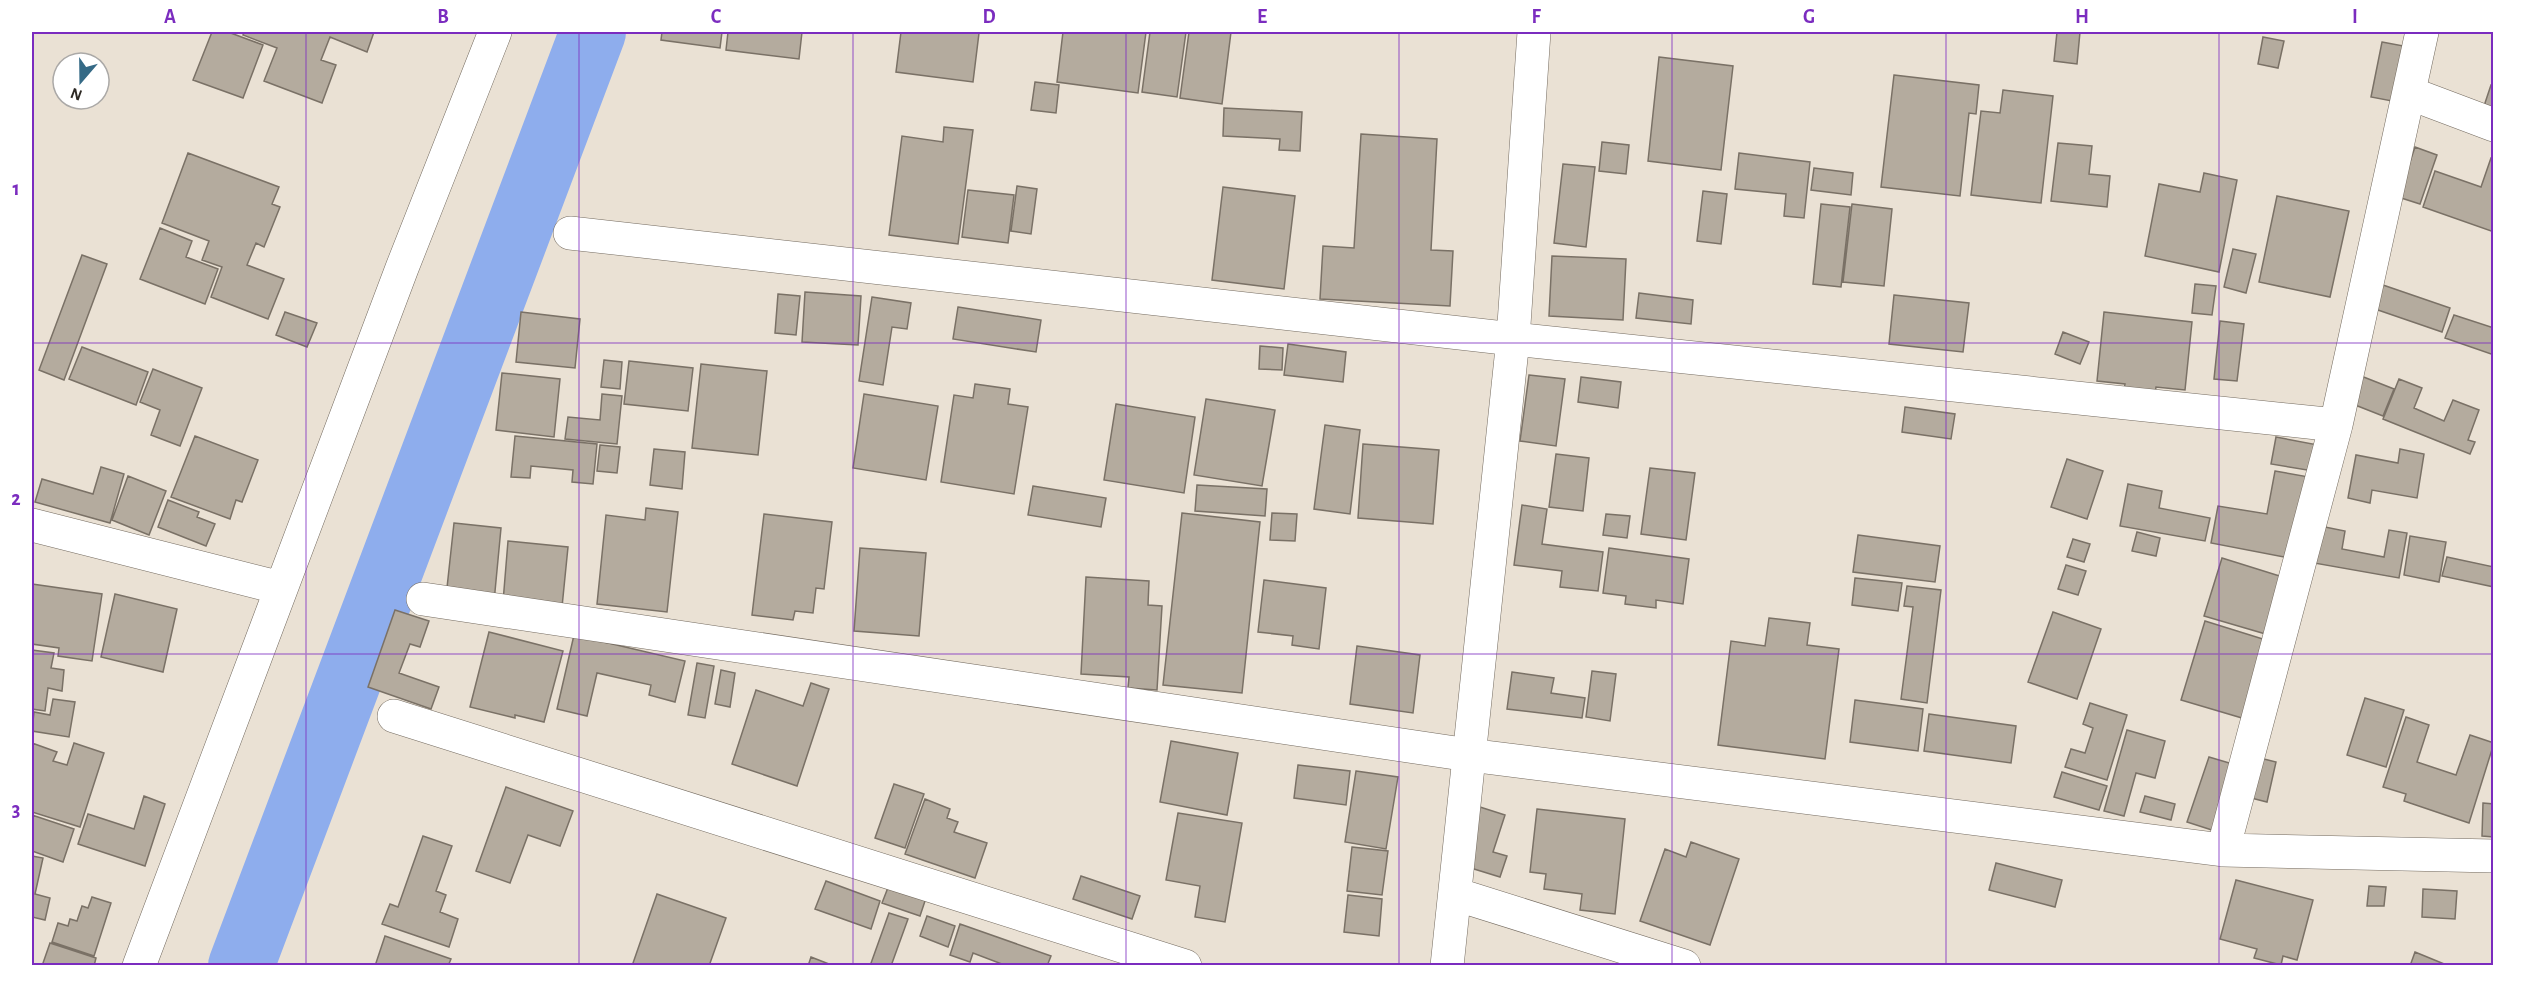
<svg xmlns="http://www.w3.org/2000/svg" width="2525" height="997" viewBox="0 0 2525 997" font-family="'Alegreya Sans',sans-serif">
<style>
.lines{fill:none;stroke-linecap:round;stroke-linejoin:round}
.river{stroke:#8eaded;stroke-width:66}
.building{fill:#b4ab9e;stroke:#7a7166;stroke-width:1.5}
.minor-casing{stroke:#746b60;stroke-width:34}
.minor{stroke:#fff;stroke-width:33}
.grid{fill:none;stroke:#7b2cbf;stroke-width:1.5;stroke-opacity:0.55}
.neatline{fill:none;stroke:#7b2cbf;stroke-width:2}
.grid-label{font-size:20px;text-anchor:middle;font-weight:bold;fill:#7b2cbf}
</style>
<rect width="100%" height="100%" fill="#eae1d4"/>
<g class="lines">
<path class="river" d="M241 966 593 32"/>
</g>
<path class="building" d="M212 32H228L263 45 243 98 193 80Z
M245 32H374L367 52 330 37 321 60 336 65 322 103 264 81 277 48 243 35Z
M662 32H722L720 48 661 40Z
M728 32H802L799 59 726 50Z
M901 32 979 33 973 82 896 72Z
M1063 32H1146L1138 93 1057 82Z
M1150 32H1186L1177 97 1142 92Z
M1189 32H1231L1222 104 1180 98Z
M2057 32H2080L2077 64 2054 61Z
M2263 37 2284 41 2278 68 2258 64Z
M2382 42 2409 47 2397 102 2371 97Z
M1659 57 1733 66 1721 170 1648 161Z
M1894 75 1979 85 1976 114 1969 113 1960 196 1881 187Z
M1035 82 1059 85 1056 113 1031 110Z
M2491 85 2494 86V119L2481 115Z
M2003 90 2053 96 2041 203 1971 195 1981 111 2000 113Z
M1224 108 1302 112 1300 151 1279 150 1280 139 1223 136Z
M944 127 973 130 958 244 889 235 902 136 943 142Z
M1361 134 1437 139 1431 250 1453 251 1450 306 1320 299 1323 246 1354 248Z
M1602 142 1629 145 1626 174 1599 171Z
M2058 143 2092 146 2089 174 2110 176 2107 207 2051 201Z
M2415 147 2437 155 2420 204 2398 197Z
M188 153 279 187 272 204 280 207 264 247 256 243 247 265 284 279 268 319 211 297 222 267 202 260 209 241 162 223Z
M1739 153 1810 162 1804 218 1784 216 1786 194 1735 189Z
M2491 158 2494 159V232L2423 207 2435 171 2481 187Z
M1563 164 1595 167 1586 247 1554 243Z
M1814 168 1853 173 1851 195 1811 190Z
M2204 173 2237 180 2219 272 2145 256 2159 184 2200 192Z
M1017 186 1037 189 1031 234 1011 231Z
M1223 187 1295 196 1284 289 1212 280Z
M968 190 1014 195 1008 243 962 237Z
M1703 191 1727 194 1721 244 1697 241Z
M2277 196 2349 211 2330 297 2259 282Z
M1821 204 1850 207 1841 287 1813 284Z
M1852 204 1892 209 1884 286 1843 282Z
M160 228 192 241 186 257 218 269 205 304 140 279Z
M2233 249 2256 254 2246 293 2224 287Z
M82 255 107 264 64 380 39 370Z
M1552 256 1626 259 1623 320 1549 316Z
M2195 284 2216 286 2212 315 2192 313Z
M2383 285 2450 308 2442 332 2375 309Z
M805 292 861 296 858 345 802 342Z
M1639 293 1693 300 1691 324 1636 318Z
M778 294 800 296 796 335 775 333Z
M1894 295 1969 303 1963 352 1889 344Z
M872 297 911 303 907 329 892 327 883 385 859 381Z
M958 307 1041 320 1036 352 953 339Z
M285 312 317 323 307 347 276 335Z
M521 312 580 319 575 368 516 362Z
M2104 312 2192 322 2185 390 2156 387 2155 394 2124 390 2125 384 2097 381Z
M2454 315 2494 328V355L2445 338Z
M2220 321 2244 324 2237 381 2214 379Z
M2063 332 2089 342 2080 364 2055 354Z
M1288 344 1346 352 1343 382 1284 375Z
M1260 346 1283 348 1282 370 1259 369Z
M82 347 148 372 136 405 69 379Z
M604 360 622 362 620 389 601 387Z
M629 361 693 368 688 411 624 404Z
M701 364 767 371 758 455 692 448Z
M153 369 202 388 180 446 151 435 160 410 140 402Z
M502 373 560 379 554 437 496 430Z
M2356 374 2394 389 2383 416 2345 401Z
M1529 375 1565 379 1556 446 1520 441Z
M1581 377 1621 382 1618 408 1578 402Z
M2399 379 2422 388 2414 408 2444 421 2453 400 2479 410 2468 440 2475 442 2470 454 2383 419Z
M975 384 1010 389 1008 404 1028 407 1014 494 941 482 954 395 973 398Z
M602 394 622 396 617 444 565 439 568 417 600 420Z
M864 394 938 406 926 480 853 468Z
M1206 399 1275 410 1262 486 1194 475Z
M1116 404 1195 417 1184 493 1104 480Z
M1905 407 1955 414 1951 439 1902 432Z
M1325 425 1360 430 1350 514 1314 509Z
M195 436 258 460 242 502 236 500 230 519 171 497Z
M515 436 597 444 593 484 572 482 573 470 531 466 530 478 511 477Z
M2276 437 2318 445 2313 471 2271 464Z
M1363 444 1439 450 1433 524 1358 518Z
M600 445 620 447 617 473 597 471Z
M654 449 685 452 682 489 650 485Z
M2400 449 2424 454 2417 498 2372 490 2370 503 2348 498 2356 455 2398 463Z
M1556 454 1589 458 1583 511 1549 507Z
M2067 459 2103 471 2087 519 2051 507Z
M101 467 124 474 110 523 35 502 42 479 93 494Z
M1650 468 1695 473 1686 540 1641 534Z
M2275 471 2309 477 2294 559 2211 543 2218 506 2267 514Z
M128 476 166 491 149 535 112 520Z
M2128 484 2162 491 2159 508 2210 518 2205 541 2120 526Z
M1197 485 1267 489 1265 516 1195 511Z
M1033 486 1106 498 1101 527 1028 515Z
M168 500 199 512 197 517 215 524 206 546 158 527Z
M1522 505 1547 509 1542 544 1603 552 1598 591 1560 587 1562 571 1514 565Z
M646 508 678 512 667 612 597 604 606 515 645 520Z
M1182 513 1260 522 1242 693 1163 685Z
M1272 513 1297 514 1295 541 1270 540Z
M764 514 832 522 824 589 816 588 813 613 795 611 793 620 752 615Z
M1606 514 1630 516 1627 538 1603 535Z
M454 523 501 528 494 602 446 597Z
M2320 526 2345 531 2342 549 2384 557 2389 530 2407 533 2399 578 2314 563Z
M2137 532 2160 538 2156 556 2132 551Z
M1858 535 1940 546 1935 582 1853 572Z
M2410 536 2446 542 2439 582 2404 575Z
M2073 539 2090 544 2084 562 2067 557Z
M508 541 568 547 562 607 503 602Z
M860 548 926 553 919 636 854 631Z
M1609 548 1689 559 1683 604 1656 600V608L1625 604 1626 596 1603 593Z
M2447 557 2494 567V587L2442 576Z
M2222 558 2286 578 2269 635 2204 616Z
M2066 565 2086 571 2078 595 2058 589Z
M1086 577 1149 581 1148 605 1162 606 1157 690 1128 688 1129 677 1081 674Z
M1855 578 1902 583 1898 611 1852 605Z
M1264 580 1326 588 1319 649 1292 645 1293 636 1258 632Z
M32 584 102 594 92 661 58 656 59 648 32 644Z
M1907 586 1941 590 1927 703 1901 699 1913 607 1904 606Z
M115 594 177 609 163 672 101 657Z
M395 610 429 621 420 647 410 644 399 673 439 687 431 709 368 687Z
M2053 612 2101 629 2077 699 2028 682Z
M1769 618 1810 623 1807 645 1839 649 1825 759 1718 745 1731 641 1765 646Z
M2205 621 2266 640 2242 718 2181 700Z
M489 632 563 651 544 722 515 715V718L470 707Z
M574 635 685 661 675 702 649 695 651 685 597 673 587 716 557 709Z
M1357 646 1420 655 1413 713 1350 704Z
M32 650 54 653 51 668 64 670 62 691 48 688 45 711 32 709Z
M697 663 714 666 705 718 688 715Z
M721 670 735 673 730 707 715 704Z
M1592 671 1616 674 1610 721 1586 717Z
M1512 672 1554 678 1551 693 1585 698 1582 718 1507 709Z
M811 683 829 689 797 786 732 764 756 690 803 706Z
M2365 698 2404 710 2386 767 2347 755Z
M53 699 75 702 69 737 32 731 34 712 50 715Z
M1855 700 1923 709 1918 751 1850 742Z
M2090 703 2127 715 2107 780 2065 767 2071 749 2085 753 2093 728 2083 724Z
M1929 714 2016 726 2011 763 1924 751Z
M2406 717 2429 725 2417 762 2456 775 2470 735 2494 743 2469 823 2404 801 2406 794 2383 787Z
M2127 730 2165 741 2155 778 2136 773 2124 816 2104 811Z
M1171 741 1238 753 1227 815 1160 802Z
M32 743 57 752 53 761 67 765 74 743 104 753 80 827 32 812Z
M2209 757 2236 765 2215 831 2187 822Z
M2260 758 2276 762 2267 802 2251 798Z
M1298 765 1350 771 1346 805 1294 798Z
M1356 771 1398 777 1386 849 1345 842Z
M2062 772 2107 786 2099 810 2054 797Z
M894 784 924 794 905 848 875 838Z
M506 787 573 811 560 846 528 835 510 883 476 871Z
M144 796 165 804 145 866 78 844 88 814 134 829Z
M2145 796 2175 804 2171 820 2140 812Z
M925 799 950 809 947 818 958 822 954 832 987 843 975 878 905 854Z
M2483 803 2494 804V837L2482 836Z
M1480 807 1505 815 1493 852 1507 856 1500 877 1461 865Z
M1537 809 1625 819 1615 914 1580 910 1582 894 1544 889 1546 874 1530 872Z
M1178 813 1242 823 1225 922 1195 917 1200 886 1166 880Z
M32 815 74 829 63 862 32 851Z
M423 836 452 846 436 891 446 895 440 912 458 919 449 947 382 924 390 904 398 907Z
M1691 842 1739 859 1710 945 1640 921 1665 849 1686 857Z
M1352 847 1388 851 1382 895 1347 891Z
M32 856 43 858 35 894 50 898 45 920 32 917Z
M1996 863 2062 880 2055 907 1989 890Z
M1081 876 1140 896 1132 919 1073 899Z
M2236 880 2313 900 2297 960 2283 956 2281 965 2254 958 2257 949 2220 939Z
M826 881 880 901 871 929 815 909Z
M889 885 926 898 920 916 882 903Z
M2369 886 2386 887 2384 906H2367Z
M2423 889 2457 891 2455 919 2422 917Z
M657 894 726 918 709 966H632Z
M1348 895 1382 899 1379 936 1344 932Z
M92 897 111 903 94 956 52 942 58 923 68 926 70 919 77 921 82 906 88 908Z
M889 913 908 919 891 966H870Z
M927 916 955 926 948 947 920 936Z
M960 924 1051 956 1047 966H1007L973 953 970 962 950 955Z
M385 936 451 959 448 966H375Z
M50 943 96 958 94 966H42Z
M2415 952 2449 966H2410Z
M811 957 834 966H808Z"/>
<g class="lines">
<defs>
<path id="minor" d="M2409 93 2494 125
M570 233 1513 339 2336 425
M32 525 281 588
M423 599 1469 755 2223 850 2494 856
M394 716 1185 966
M2223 850 2336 425 2422 32
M1455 894 1684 966
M139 966 402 268 495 32
M1447 966 1513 339 1534 32"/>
</defs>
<use href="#minor" class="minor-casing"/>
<use href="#minor" class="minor"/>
</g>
<path class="grid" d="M306 32V966M579 32V966M853 32V966M1126 32V966M1399 32V966M1672 32V966M1946 32V966M2219 32V966M32 343H2494M32 654H2494"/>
<rect width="2525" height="997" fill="none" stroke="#ffffff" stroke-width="66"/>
<g transform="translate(81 81) rotate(200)"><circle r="28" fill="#ffffff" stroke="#aba9a7" stroke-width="1.5"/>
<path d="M0-4.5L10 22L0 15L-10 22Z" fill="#356a86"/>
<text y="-9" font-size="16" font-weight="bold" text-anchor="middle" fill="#2d2924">N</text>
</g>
<rect x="33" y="33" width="2459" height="931" class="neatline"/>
<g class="grid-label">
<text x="170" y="23">A</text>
<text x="443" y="23">B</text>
<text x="716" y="23">C</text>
<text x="989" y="23">D</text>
<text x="1262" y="23">E</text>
<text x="1536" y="23">F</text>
<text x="1809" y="23">G</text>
<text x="2082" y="23">H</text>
<text x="2355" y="23">I</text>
<text x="16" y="195">1</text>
<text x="16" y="505">2</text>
<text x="16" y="816">3</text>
</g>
</svg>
